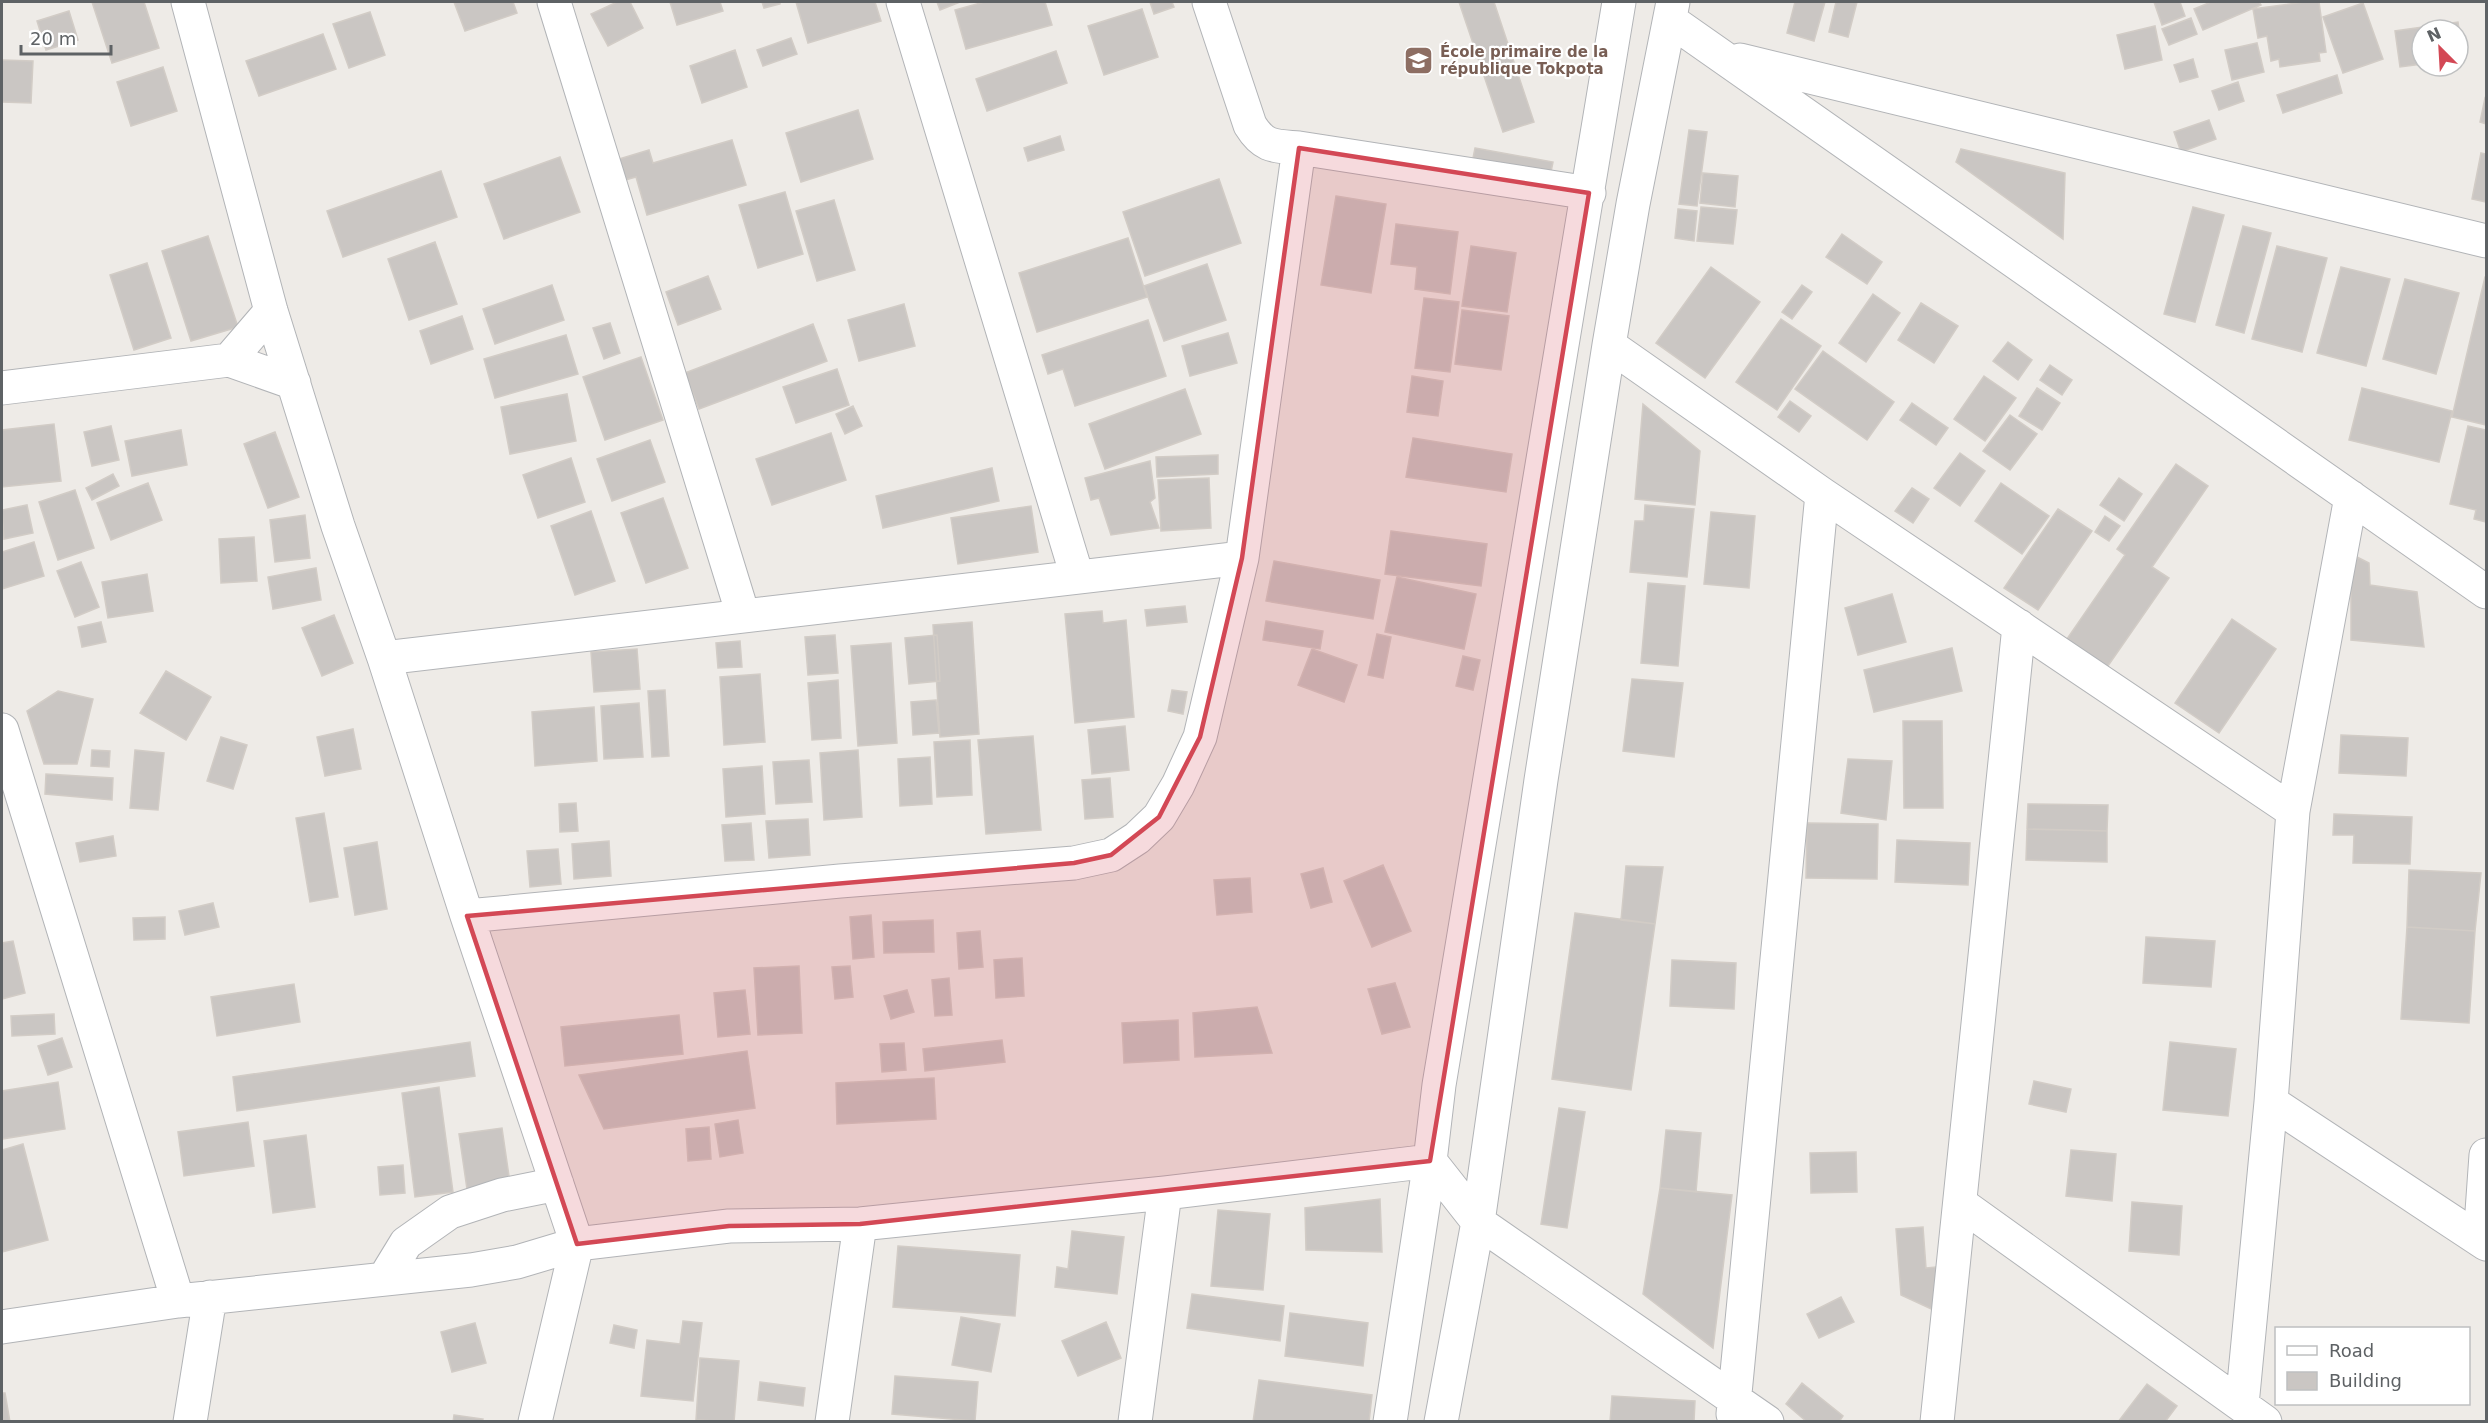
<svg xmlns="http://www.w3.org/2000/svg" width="2488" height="1423" viewBox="0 0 2488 1423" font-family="'DejaVu Sans',sans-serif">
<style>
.building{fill:#cac6c3;stroke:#d2ccc6;stroke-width:1.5}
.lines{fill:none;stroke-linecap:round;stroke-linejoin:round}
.minor-casing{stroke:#b2b4b7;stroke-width:35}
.minor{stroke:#fff;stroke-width:33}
.marked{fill:#d34855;fill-opacity:0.2;stroke:#d34855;stroke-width:4.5;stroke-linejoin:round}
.labels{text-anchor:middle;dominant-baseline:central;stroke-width:4.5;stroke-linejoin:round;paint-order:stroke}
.education-label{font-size:15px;font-weight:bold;fill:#785e54;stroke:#fff;text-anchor:start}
</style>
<rect width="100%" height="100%" fill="#eeebe7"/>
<path class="building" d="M92 2H144L159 48 112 63Z
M454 2H513L517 13 465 31Z
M617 2H630L643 28 608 46 591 14Z
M670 2H720L723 11 677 25Z
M762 2H780V4L764 8Z
M796 2H875L881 21 808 43Z
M937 2H960L940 10Z
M984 2H1045L1052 25 966 49 955 10Z
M1150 2H1172L1174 7 1154 14Z
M1459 2H1494L1534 122 1503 132Z
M1791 2H1825L1814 41 1787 33 1795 2Z
M1836 2H1857L1848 37 1829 32Z
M2154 2H2180L2185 16 2162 25Z
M2211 2H2259L2261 5 2203 30 2194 9Z
M2304 2H2319L2326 52 2319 53 2320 61 2280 67 2279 59 2271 61 2267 36 2258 38 2253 9Z
M2363 3 2383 59 2343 73 2323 17Z
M1142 9 1158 57 1104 75 1088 26Z
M69 11 78 40 46 50 37 21Z
M370 12 385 55 349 68 333 24Z
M2191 18 2197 34 2169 45 2162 29Z
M2458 22 2463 58 2458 59V30H2422V64L2400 67 2395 31Z
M2155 26 2162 60 2125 69 2117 35Z
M323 34 336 69 259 96 246 61Z
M791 38 797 54 763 66 757 50Z
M2257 43 2264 72 2232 80 2225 50Z
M735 50 747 87 702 103 690 66Z
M1056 51 1067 83 987 111 976 79Z
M2193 59 2198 77 2180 82 2174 65Z
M2 60 33 61 31 103 2 102Z
M163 67 177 111 131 126 117 82Z
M2337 75 2342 93 2283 113 2277 95Z
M2238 82 2244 101 2219 110 2212 91Z
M2485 98 2486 99V124L2480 122Z
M858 110 873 159 801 182 786 133Z
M2209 120 2216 139 2181 152 2174 132Z
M1689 130 1707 132 1697 206 1679 204Z
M1060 136 1064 150 1028 161 1024 148Z
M732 140 746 185 647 215 636 177 625 180 619 159 649 150 653 163Z
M1475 148 1553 162 1549 182 1471 168Z
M1961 149 2065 173 2063 239 1956 162Z
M2481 153 2486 154V202L2472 199Z
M560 157 580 212 504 239 484 184Z
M441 171 457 217 343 257 327 211Z
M1703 173 1738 176 1735 207 1700 203Z
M1219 179 1241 243 1145 276 1123 212Z
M785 192 803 254 758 268 739 205Z
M1336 196 1386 204 1371 293 1321 285Z
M834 200 855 270 817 281 796 211Z
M1701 207 1737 210 1733 244 1697 241Z
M2193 207 2224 215 2195 322 2164 314Z
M1678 209 1697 211 1694 241 1675 238Z
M1396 224 1458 232 1450 294 1415 289 1417 267 1391 264Z
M2243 226 2271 233 2244 333 2216 325Z
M1842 234 1882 262 1867 284 1826 257Z
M208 236 238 327 191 341 162 251Z
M1128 238 1147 297 1037 332 1019 273Z
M435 242 457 304 409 320 388 259Z
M1471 246 1516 253 1507 312 1462 306Z
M2277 246 2327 258 2302 352 2252 339Z
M147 263 171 338 134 350 110 275Z
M1207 264 1226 320 1164 341 1144 286Z
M1711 267 1760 302 1705 378 1656 343Z
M2341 267 2390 279 2366 366 2317 353Z
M708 276 721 309 678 325 666 292Z
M2485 277H2486V425L2452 417Z
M2405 279 2459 293 2436 374 2383 359Z
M552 285 564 320 495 344 483 309Z
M1802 285 1812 292 1792 319 1782 312Z
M1873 294 1900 313 1866 362 1839 343Z
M1424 298 1459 302 1450 372 1415 368Z
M1921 303 1958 326 1934 363 1898 340Z
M904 304 915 346 859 361 848 320Z
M1462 310 1509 316 1501 370 1455 364Z
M462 316 473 349 431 364 420 331Z
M1781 319 1821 346 1777 410 1736 382Z
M1148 320 1166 376 1075 406 1063 369 1048 374 1042 355Z
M610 323 620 353 604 359 593 328Z
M813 324 827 361 699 409 685 373Z
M1228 333 1237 363 1190 376 1182 346Z
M566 335 578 374 495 398 484 359Z
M2008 342 2032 360 2018 380 1993 361Z
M1823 351 1894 402 1867 440 1795 389Z
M641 357 663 420 605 440 583 377Z
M2050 365 2072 380 2062 395 2040 380Z
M837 369 849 405 796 423 783 387Z
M1412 376 1443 381 1438 416 1407 412Z
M1984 376 2016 398 1985 441 1954 419Z
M2037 388 2060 403 2042 430 2019 416Z
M2362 388 2452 411 2439 462 2349 440Z
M1185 389 1201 434 1105 469 1089 424Z
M567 394 576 441 510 454 501 407Z
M1790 401 1811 416 1799 432 1778 417Z
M1912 403 1948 428 1936 445 1900 420Z
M1643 404 1700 451 1695 505 1635 499Z
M853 406 862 426 845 434 836 414Z
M2010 415 2037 434 2010 470 1983 451Z
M54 424 61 481 2 487V430Z
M111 426 119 460 92 466 84 432Z
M2468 426 2486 430V522L2474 519 2476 510 2450 504Z
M181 430 187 465 132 476 125 441Z
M275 432 299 497 268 508 244 444Z
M831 433 846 480 772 505 756 459Z
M1413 438 1512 454 1506 492 1406 477Z
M650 440 665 482 612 501 597 459Z
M1960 453 1985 471 1960 506 1934 488Z
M1218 455V474L1157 477 1156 457Z
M571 458 585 502 538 518 523 475Z
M1150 461 1155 498 1150 502 1159 528 1111 535 1099 498 1091 500 1085 478Z
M2176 464 2208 486 2152 567 2169 578 2101 676 2060 649 2125 555 2117 549Z
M992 468 999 501 883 528 876 496Z
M113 474 119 486 92 500 86 488Z
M1209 478 1211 528 1161 531 1158 480Z
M2119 478 2142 494 2124 521 2100 505Z
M148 483 162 520 111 540 97 503Z
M2001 483 2049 516 2022 554 1975 521Z
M1912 488 1929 499 1913 523 1895 511Z
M75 490 94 548 58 560 39 502Z
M663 498 688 568 646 583 621 513Z
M27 505 33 533 4 539 2 510Z
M1645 505 1694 509 1687 577 1630 572 1635 521H1644Z
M1031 506 1038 552 958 564 951 518Z
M2058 509 2092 531 2038 610 2004 588Z
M591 511 615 581 575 595 551 526Z
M1711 512 1755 516 1749 588 1704 584Z
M305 515 310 558 275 562 270 520Z
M2105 516 2120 526 2109 541 2095 532Z
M1391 531 1487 544 1481 586 1385 574Z
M254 537 257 581 221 583 219 539Z
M34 542 44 576 2 589V552Z
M2351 554 2369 563 2370 585 2417 592 2424 647 2351 640Z
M1274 561 1380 580 1373 619 1266 601Z
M81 562 99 607 75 617 57 571Z
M316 568 321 600 273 609 268 577Z
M147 574 153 611 108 618 102 582Z
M1397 577 1476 594 1464 649 1385 632Z
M1648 583 1685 586 1678 666 1641 663Z
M1892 594 1906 642 1858 655 1845 608Z
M1185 606 1187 622 1147 626 1145 610Z
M1102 611 1103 623 1126 620 1134 717 1075 723 1065 614Z
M334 615 353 663 322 676 302 628Z
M2232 619 2276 649 2219 733 2175 703Z
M1266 621 1323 631 1320 649 1263 640Z
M101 622 106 642 82 647 78 627Z
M972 622 979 734 940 737 933 625Z
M1377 634 1391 637 1383 678 1368 675Z
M835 635 838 673 808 675 805 637Z
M937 635 940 681 909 684 905 638Z
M740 641 742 667 718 668 716 643Z
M891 643 897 743 858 746 851 646Z
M1952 648 1962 691 1874 712 1864 670Z
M637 649 640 689 594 692 591 652Z
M1312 649 1357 665 1344 702 1298 685Z
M1463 656 1480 660 1473 690 1456 686Z
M166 671 211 697 186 740 140 713Z
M760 674 765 742 724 745 720 677Z
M1632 679 1683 683 1674 757 1623 751Z
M838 680 841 738 812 740 808 683Z
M665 690 669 756 652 757 648 691Z
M1172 690 1187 692 1183 714 1168 711Z
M58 691 93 699 77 764H44L27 711Z
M936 700 939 733 913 735 911 702Z
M639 703 643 757 604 759 601 706Z
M594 707 597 761 535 766 532 712Z
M1903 721H1942L1943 808H1904Z
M1125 726 1129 770 1092 774 1088 730Z
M353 729 361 769 325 776 317 737Z
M2341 735 2408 738 2406 776 2339 773Z
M1033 736 1041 830 986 834 978 740Z
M221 737 247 745 233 789 207 781Z
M970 740 972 795 937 797 934 742Z
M92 750 110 751 109 767 91 766Z
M135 750 164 753 158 810 130 808Z
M858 750 862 817 824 820 820 753Z
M930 757 932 804 900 806 898 759Z
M1848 759 1892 761 1886 820 1841 813Z
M809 760 812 802 776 804 773 762Z
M762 766 765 814 726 817 723 769Z
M46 774 113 778 112 800 45 794Z
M1110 778 1113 817 1085 819 1082 780Z
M576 803 578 831 560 832 559 804Z
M2028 804 2108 805 2107 831 2027 829Z
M324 813 338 897 310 902 296 818Z
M2334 814 2412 817 2410 864 2353 863 2354 835H2333Z
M808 819 810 855 769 858 766 821Z
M751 823 754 860 725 861 722 825Z
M1807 823 1878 824 1877 879 1806 878Z
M2027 829 2107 831V862L2026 860Z
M113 836 116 856 80 862 76 843Z
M1897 840 1970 843 1968 885 1895 882Z
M609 841 611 876 574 879 572 844Z
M377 842 387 909 355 915 344 848Z
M558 849 561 884 530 887 527 851Z
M1383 865 1411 931 1372 947 1344 881Z
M1626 866 1663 867 1655 924 1621 920Z
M1323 868 1332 902 1311 908 1301 874Z
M2409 870 2481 873 2475 931 2407 927Z
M1250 878 1252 912 1217 915 1214 880Z
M213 903 219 927 185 935 179 911Z
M1575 913 1655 924 1631 1090 1552 1079Z
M871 915 874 957 853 959 850 917Z
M165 917V939L134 940 133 918Z
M933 920 934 952 884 953 883 922Z
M2407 927 2475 931 2469 1023 2401 1019Z
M980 931 983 967 959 969 957 933Z
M2146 937 2215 941 2211 987 2143 983Z
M13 941 25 993 2 999V943Z
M1022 958 1024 996 996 998 994 960Z
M1672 960 1736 963 1734 1009 1670 1006Z
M799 966 802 1033 758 1035 754 968Z
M850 966 853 997 835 999 832 967Z
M949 978 952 1015 935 1016 932 980Z
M1395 983 1410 1027 1382 1034 1368 989Z
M294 984 300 1022 217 1036 211 997Z
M745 990 750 1034 718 1037 714 993Z
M907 990 914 1012 891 1019 884 996Z
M1257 1007 1272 1053 1195 1057 1193 1013Z
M54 1014 55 1034 12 1036 11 1016Z
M679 1015 683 1054 565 1066 561 1027Z
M1178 1020 1179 1060 1124 1063 1122 1023Z
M62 1038 72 1067 48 1075 38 1046Z
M1002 1040 1005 1062 925 1071 923 1049Z
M470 1042 475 1076 237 1111 233 1077Z
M2170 1042 2236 1049 2228 1116 2163 1110Z
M904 1043 906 1070 882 1072 880 1044Z
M747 1051 755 1108 604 1129 579 1075Z
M934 1078 936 1119 837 1124 836 1083Z
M2034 1081 2071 1089 2066 1112 2029 1104Z
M58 1082 65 1129 2 1139V1091Z
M439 1087 453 1192 415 1197 402 1093Z
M1559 1108 1585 1112 1567 1228 1541 1224Z
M738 1120 743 1153 720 1157 715 1124Z
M248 1122 254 1166 184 1176 178 1132Z
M709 1127 711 1159 688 1161 686 1129Z
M502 1128 510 1183 467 1189 459 1134Z
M1666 1130 1701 1133 1696 1192 1660 1188Z
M306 1135 315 1207 273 1213 264 1141Z
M23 1144 48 1240 2 1252V1150Z
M2071 1150 2116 1154 2112 1201 2066 1196Z
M1856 1152 1857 1192 1811 1193 1810 1153Z
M403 1165 405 1193 380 1195 378 1167Z
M1660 1188 1732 1195 1713 1348 1643 1294Z
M1380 1199 1382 1252 1306 1250 1305 1208Z
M2132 1202 2182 1206 2179 1255 2129 1251Z
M1218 1210 1270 1214 1263 1290 1211 1286Z
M1923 1227 1926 1268 1936 1267 1940 1313 1901 1295 1896 1229Z
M1072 1231 1124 1237 1117 1294 1055 1287 1057 1267 1068 1269Z
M898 1246 1020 1255 1015 1316 893 1307Z
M1192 1294 1284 1306 1280 1341 1187 1328Z
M1841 1297 1854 1322 1819 1338 1807 1314Z
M1290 1313 1368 1323 1363 1366 1285 1356Z
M961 1317 1000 1324 991 1372 952 1365Z
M683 1321 702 1323 693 1401 641 1396 647 1340 680 1344Z
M1106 1322 1121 1358 1078 1376 1062 1341Z
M475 1323 486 1363 452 1372 441 1332Z
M614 1325 637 1330 634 1348 610 1343Z
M700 1358 739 1361 734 1422 696 1420Z
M895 1376 978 1382 975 1421 892 1414Z
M1259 1380 1372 1395 1369 1422H1253Z
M760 1382 805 1388 803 1406 758 1400Z
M1802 1383 1843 1416 1839 1422H1807L1786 1404Z
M2147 1384 2177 1406 2165 1422H2118Z
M2 1393H5L10 1422H2Z
M1612 1396 1695 1401 1694 1422H1610Z
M454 1415 483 1419 482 1422H453Z"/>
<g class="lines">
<defs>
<path id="minor" d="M188 2 271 311 338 526 384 658 467 916 577 1244 535 1422
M554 2 743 615
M903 2 1077 576
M1670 20 2486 592
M1740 60 2486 241
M1299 148 1589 193
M1609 345 1822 494 2293 811
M229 360 271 311
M2 388 229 360 294 383
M384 658 1242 558
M2 730 178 1301
M467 916 840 881 1074 863 1111 855 1137 838 1159 817 1178 785 1200 737 1242 558 1299 148C1275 146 1264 148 1250 125L1209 2
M2271 1102 2486 1244
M1961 1204 2265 1422
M2480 1240 2486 1155
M384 1279 406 1243 450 1212 502 1195 557 1184
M2 1327 178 1301 471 1270 517 1262 577 1244 729 1226 860 1224 1165 1193 1430 1161 1478 1222 1767 1422
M2242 1405 2271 1102 2293 811 2351 497
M1733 1414 1822 494
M190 1422 210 1297
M832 1422 860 1224
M1135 1422 1165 1193
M1390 1422 1430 1161 1439 1085 1619 2
M1441 1422 1478 1222 1541 780 1609 345 1633 204 1673 2
M1937 1422 2019 626"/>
</defs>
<use href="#minor" class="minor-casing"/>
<use href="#minor" class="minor"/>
</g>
<path class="marked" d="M1299 148 1589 193 1430 1161 860 1224 729 1226 577 1244 467 916 1074 863 1111 855 1159 817 1200 737 1242 558Z"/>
<defs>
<symbol id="school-square" viewBox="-11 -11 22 22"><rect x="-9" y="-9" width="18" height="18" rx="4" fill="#8d6e63" stroke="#fff"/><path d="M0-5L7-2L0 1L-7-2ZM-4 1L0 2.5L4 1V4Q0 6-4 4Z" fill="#fff"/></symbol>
</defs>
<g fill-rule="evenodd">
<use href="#school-square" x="1402" y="44" width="33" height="33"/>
</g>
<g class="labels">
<g class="education-label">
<text x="1440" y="52">École primaire de la<tspan x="1440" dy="17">république Tokpota</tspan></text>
</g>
</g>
<rect width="2488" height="1423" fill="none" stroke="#5e6265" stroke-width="6"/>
<rect x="2275" y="1327" width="195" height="78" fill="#ffffff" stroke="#bfc0c1" stroke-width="1.5"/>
<rect x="2287" y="1346" width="30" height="9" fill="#ffffff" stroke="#bfc0c1" stroke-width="1.5"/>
<text x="2329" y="1357" font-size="18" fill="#5e6265">Road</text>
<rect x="2287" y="1372" width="30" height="18" fill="#cac6c3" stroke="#bfc0c1" stroke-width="1.5"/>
<text x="2329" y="1387" font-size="18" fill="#5e6265">Building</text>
<g transform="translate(2440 48) rotate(336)"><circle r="28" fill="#ffffff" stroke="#bfc0c1" stroke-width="1.5"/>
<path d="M0-4.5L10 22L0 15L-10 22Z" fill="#d34855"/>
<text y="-9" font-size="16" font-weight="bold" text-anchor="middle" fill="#5e6265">N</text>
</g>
<path d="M21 45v9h90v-9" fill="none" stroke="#5e6265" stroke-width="3"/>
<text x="30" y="45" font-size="18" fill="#5e6265" stroke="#ffffff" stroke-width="4.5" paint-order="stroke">20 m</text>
</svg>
